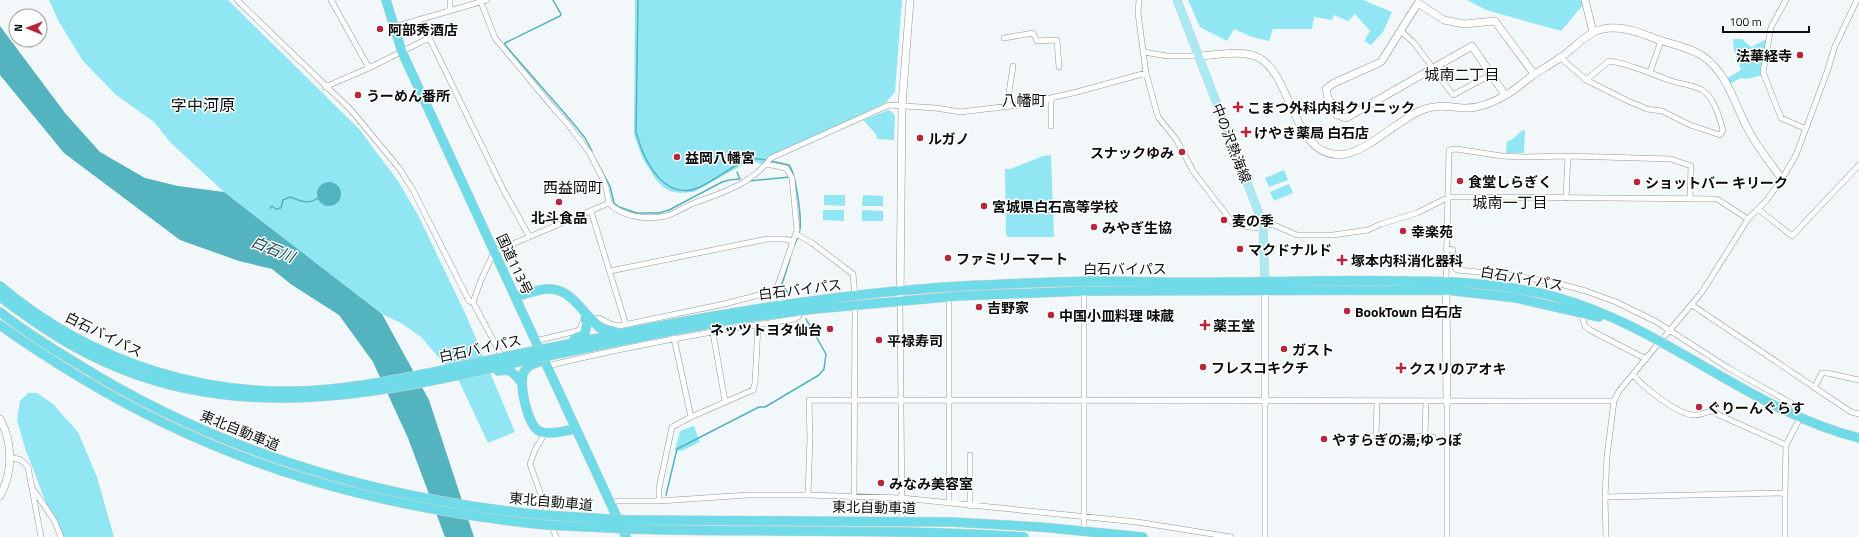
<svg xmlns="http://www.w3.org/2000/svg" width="1859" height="537" viewBox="0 0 1859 537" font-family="'Titillium Web','Noto Sans JP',sans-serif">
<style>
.green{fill:#90e7f3}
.water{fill:#53b3bf}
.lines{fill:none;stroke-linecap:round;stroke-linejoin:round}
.stream{stroke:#53b3bf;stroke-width:1.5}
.street-casing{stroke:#929898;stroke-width:6}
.secondary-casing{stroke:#929898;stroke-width:8}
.primary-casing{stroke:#d3d3d3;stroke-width:9}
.highway-casing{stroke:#d3d3d3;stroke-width:10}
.street{stroke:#fff;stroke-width:5}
.secondary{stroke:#fff;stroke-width:7}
.primary{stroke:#a9e9f2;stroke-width:8}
.highway{stroke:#6fdbe9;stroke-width:9}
.highway-bridge-casing{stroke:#d3d3d3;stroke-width:10;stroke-linecap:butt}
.highway-bridge{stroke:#6fdbe9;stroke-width:9}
.poi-dot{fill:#b8263b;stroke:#fff;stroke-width:1.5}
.labels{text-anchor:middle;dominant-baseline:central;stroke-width:3;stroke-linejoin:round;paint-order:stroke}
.poi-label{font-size:14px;font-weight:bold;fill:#0b0d0d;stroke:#fff;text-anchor:start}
.street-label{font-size:14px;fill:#0b0d0d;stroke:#fff}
.neighbourhood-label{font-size:15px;fill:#0b0d0d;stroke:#fff}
.water-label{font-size:15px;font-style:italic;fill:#1e4a4f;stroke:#fff}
.quarter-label{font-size:16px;fill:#0b0d0d;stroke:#fff}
</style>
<rect width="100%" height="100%" fill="#f2f8f9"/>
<path class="green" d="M49 0H228L359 129 398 181 418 215 466 315 515 432 488 443 459 381 421 337 401 323 382 314 224 192 171 143 154 122 116 95 83 61 59 22Z
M635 0H902L895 92 885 103 786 150 764 165 757 162H748L694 192 679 193 670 191 663 187 655 178 643 159 634 135Z
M1188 0H1363L1392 12 1383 32 1371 45 1364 41 1370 31 1355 14 1348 21 1334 15 1332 20 1314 17 1312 29H1273L1269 41 1252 37 1234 29 1227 41 1200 27Z
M1467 0H1587L1561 31 1486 10Z
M1769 38 1763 75 1746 79 1741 78 1728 85 1724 80 1741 70 1734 51 1733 39H1742L1751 47Z
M889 110 895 115 894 140 877 139 876 134 863 120Z
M1525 130 1524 153H1506L1507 141C1515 141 1517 131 1525 130Z
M1051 155 1054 237H1008L1006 234 1005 169H1010L1043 156Z
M1284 170 1288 180 1269 187 1265 178Z
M1289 184 1293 193 1274 201 1270 192Z
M824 195H845V206L824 205Z
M863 195 883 196V206H862Z
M823 210H844V221L823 220Z
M862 210 883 211V221H862Z
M28 393H37L53 404 78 432 97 477 114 537H59L25 448 17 420 20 401Z
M694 426 700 442 681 451 675 450 680 431Z"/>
<path class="water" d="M0 26 65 113 100 152 145 178 178 186 224 192 382 314 429 400 474 537H445L408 438 373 362 339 315 292 285 272 269 239 261 180 240 64 153 0 75Z
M317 194a12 12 0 1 1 24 0a12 12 0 1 1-24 0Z"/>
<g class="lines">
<path class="stream" d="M553 0 561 14 560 16 505 43V45L573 123 585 138 592 151
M638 0 636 132C644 161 664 203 700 187 712 181 723 173 735 166
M594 157 610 186 614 203 619 207 637 213H659L669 210 722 182 729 180 740 179 737 172
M771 161 789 165C796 174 803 223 799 233
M735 166 750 158 767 160
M748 181 790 177
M270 208 272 206 276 209 281 208 283 200 290 197C300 201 308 205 318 198
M794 246 798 237
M790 296 782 284 790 259
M666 495 677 449 759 407H765L819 375 824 369 826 354 806 319"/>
<defs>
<path id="street" d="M237 0 351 110 399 168 413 190 469 301 473 302 502 357
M331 0 369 68
M450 0V10
M1139 0 1138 13 1146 73 1158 117 1176 139 1193 171 1232 222 1244 226 1264 229
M1786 0 1771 27 1763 72 1781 118 1804 128
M481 2 495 38 555 110 567 123 589 152 602 177 606 187 609 203C621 217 648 220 666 216 676 213 684 207 694 203 724 192 750 185 771 158L889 105 936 108 960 112 1019 105 1077 92 1146 73
M420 19 503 189 529 236
M394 27 487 0
M1400 30 1414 43 1453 95 1490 75
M1004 38 1033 33 1037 41 1057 40 1059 67
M1144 52 1167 56H1198
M1561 58 1586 80 1628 101 1647 109 1662 111 1690 125 1720 135 1723 130C1719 117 1716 103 1706 93 1698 85 1683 85 1672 81 1651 74 1631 64 1609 61L1586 80
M1650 72 1661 41
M325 87 369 68 429 38
M1007 106 1013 66
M1051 126V98
M1566 198 1568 156
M1758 209 1792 236 1859 165
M591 211 626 325
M1263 224 1274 225 1297 235H1333L1368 230 1381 224 1417 213 1449 197H1480L1717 199 1748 219
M796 234 812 243 853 274 855 296
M1446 248 1453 250 1452 263 1457 270 1511 275 1560 284 1586 291 1616 302 1655 321 1730 369 1791 403 1797 409 1800 418 1786 445 1785 493
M610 271 767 239H785L792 241
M1446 280 1449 150 1456 149 1502 156 1523 157 1568 156 1671 159 1691 166 1690 199
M1084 289V528
M774 291 783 305
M900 301 902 517
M473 302 481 280 494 252 609 203
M1692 305 1851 412 1859 414
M1581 313 1585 326 1590 330 1646 359
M713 333 725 401
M1665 336 1702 292 1748 219 1766 201 1782 179 1796 155 1827 72 1835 46 1857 0
M674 338 691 417
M535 341 577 331 580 329 582 323 599 318 613 325 619 326 724 304 774 291 778 285 797 230 792 178 786 168 766 164
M547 366C629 346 712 331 795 319L799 316 798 311
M1633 375C1645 388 1675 413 1693 415 1700 416 1707 411 1714 411L1719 415 1786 445
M1814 388 1822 373H1827L1859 380
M1377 402 1376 436H1425L1426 402
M1447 402V537
M545 433 535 450 530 464 556 537
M1369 436H1376
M1425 436 1433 437
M970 455V506
M10 457 21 460 28 467 41 537
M33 489 54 520 61 537
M808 495 810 438 809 400 1614 401
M854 496 855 305
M1605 497 1785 493V537
M659 501V488L672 427 691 417 753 390 755 383 758 325
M949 503V303
M610 504 617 501H659L748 495H808L902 498 1137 522 1231 537
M1265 537V402
M1606 537 1605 497 1607 456 1614 401 1619 391 1658 344"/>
<path id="secondary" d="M1585 0 1593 32
M1198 56C1216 55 1246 49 1261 59 1293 79 1294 162 1345 154 1369 150 1398 120 1422 110 1436 104 1449 107 1463 108 1477 109 1494 102 1506 95 1515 90 1524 82 1533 75 1542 69 1552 64 1561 57 1572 50 1582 38 1594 32 1612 23 1634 30 1651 37 1668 44 1689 46 1704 57 1729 75 1735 107 1750 133 1759 149 1771 164 1782 179
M1505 95 1472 46 1346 118 1337 115 1328 98 1326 89 1334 83 1381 62 1418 3 1444 20 1464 24 1495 21 1534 74
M1446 287 1447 402
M1265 290V402
M900 301 902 105 910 0
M0 419C13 443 13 472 0 496"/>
<path id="primary" d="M1177 0 1263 224 1265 287"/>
<path id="highway" d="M386 0 402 52 626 537
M0 286C93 364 211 401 331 389 399 382 466 364 533 351
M0 297C24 315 49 333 75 347 227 431 378 394 537 358
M515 297C553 285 561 283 588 316
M0 312C23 330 48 346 73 361 217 452 375 499 544 515
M0 325C26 344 53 361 81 378 228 467 377 508 547 525
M659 326C759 307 859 292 961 286 1004 284 1048 282 1091 281 1135 281 1178 283 1222 282 1284 282 1346 279 1408 281 1458 281 1508 284 1556 297 1665 327 1749 410 1859 438
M661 333 736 319 815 309 958 296 1084 291 1446 290 1516 298 1599 317
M539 362C532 364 527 366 524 372 518 383 528 426 539 431 549 436 566 430 576 429
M498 371C510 368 514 373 521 382
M626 520 952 522 1040 527 1143 537
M630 529C761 533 893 528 1024 537"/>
</defs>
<use href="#street" class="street-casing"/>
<use href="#secondary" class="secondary-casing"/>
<use href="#primary" class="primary-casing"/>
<use href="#highway" class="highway-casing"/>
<use href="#street" class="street"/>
<use href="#secondary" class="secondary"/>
<use href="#primary" class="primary"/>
<use href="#highway" class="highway"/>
<defs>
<path id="highway-bridge" d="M588 316 600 328 616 332
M574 339 585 334 587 323 585 318
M533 351 659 326
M537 358 661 333
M544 515 626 520
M547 525 630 529"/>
</defs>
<use href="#highway-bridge" class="highway-bridge-casing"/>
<use href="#highway-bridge" class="highway-bridge"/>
</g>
<g class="poi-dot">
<circle cx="380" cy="29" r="4"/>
<circle cx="1800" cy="55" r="4"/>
<circle cx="358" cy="95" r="4"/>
<path d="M1236 101h4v4h4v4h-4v4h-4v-4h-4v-4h4z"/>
<path d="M1244 126h4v4h4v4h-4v4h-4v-4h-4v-4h4z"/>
<circle cx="920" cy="138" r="4"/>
<circle cx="1182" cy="152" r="4"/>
<circle cx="677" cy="157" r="4"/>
<circle cx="1460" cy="181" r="4"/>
<circle cx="1637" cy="182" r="4"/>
<circle cx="559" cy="202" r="4"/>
<circle cx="984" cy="206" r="4"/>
<circle cx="1224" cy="220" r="4"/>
<circle cx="1094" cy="227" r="4"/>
<circle cx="1403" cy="231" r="4"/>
<circle cx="1240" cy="249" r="4"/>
<circle cx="948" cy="258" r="4"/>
<path d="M1340 254h4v4h4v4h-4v4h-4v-4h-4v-4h4z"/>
<circle cx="979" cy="307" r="4"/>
<circle cx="1347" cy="311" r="4"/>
<circle cx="1051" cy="315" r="4"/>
<path d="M1203 319h4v4h4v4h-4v4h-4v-4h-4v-4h4z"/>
<circle cx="830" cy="329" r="4"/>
<circle cx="879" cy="340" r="4"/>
<circle cx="1284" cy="349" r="4"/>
<circle cx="1203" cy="367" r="4"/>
<path d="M1399 362h4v4h4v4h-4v4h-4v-4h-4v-4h4z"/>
<circle cx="1699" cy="407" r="4"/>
<circle cx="1324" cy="439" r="4"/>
<circle cx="881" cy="483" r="4"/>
</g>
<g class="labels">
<g class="poi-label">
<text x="388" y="29">阿部秀酒店</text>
<text x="1792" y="55" text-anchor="end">法華経寺</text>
<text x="366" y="95">うーめん番所</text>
<text x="1247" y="107">こまつ外科内科クリニック</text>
<text x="1254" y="132">けやき薬局 白石店</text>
<text x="928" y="138">ルガノ</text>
<text x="1174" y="152" text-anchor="end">スナックゆみ</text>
<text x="685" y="157">益岡八幡宮</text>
<text x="1468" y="181">食堂しらぎく</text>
<text x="1645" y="182">ショットバー キリーク</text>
<text x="992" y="206">宮城県白石高等学校</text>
<text x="559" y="217" text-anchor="middle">北斗食品</text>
<text x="1232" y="220">麦の季</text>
<text x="1102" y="227">みやぎ生協</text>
<text x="1411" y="231">幸楽苑</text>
<text x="1248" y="249">マクドナルド</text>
<text x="956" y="258">ファミリーマート</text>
<text x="1351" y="260">塚本内科消化器科</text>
<text x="987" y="307">吉野家</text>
<text x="1355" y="311">BookTown 白石店</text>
<text x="1059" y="315">中国小皿料理 味蔵</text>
<text x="1213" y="325">薬王堂</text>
<text x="822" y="329" text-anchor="end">ネッツトヨタ仙台</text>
<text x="887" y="340">平禄寿司</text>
<text x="1292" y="349">ガスト</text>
<text x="1211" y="367">フレスコキクチ</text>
<text x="1409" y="368">クスリのアオキ</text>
<text x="1707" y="407">ぐりーんぐらす</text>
<text x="1332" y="439">やすらぎの湯;ゆっぽ</text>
<text x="889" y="483">みなみ美容室</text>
</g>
<g class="street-label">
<text transform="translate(1232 143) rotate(69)">中の沢熱海線</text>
<text transform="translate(515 264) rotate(65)">国道113号</text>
<text x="1125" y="268">白石バイパス</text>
<text transform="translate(1522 278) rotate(10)">白石バイパス</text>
<text transform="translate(800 289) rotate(-7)">白石バイパス</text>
<text transform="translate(104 334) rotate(26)">白石バイパス</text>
<text transform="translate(480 348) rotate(-12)">白石バイパス</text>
<text transform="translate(240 430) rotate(22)">東北自動車道</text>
<text transform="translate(551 501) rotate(5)">東北自動車道</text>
<text transform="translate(874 507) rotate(1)">東北自動車道</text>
</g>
<g class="neighbourhood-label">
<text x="1462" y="74">城南二丁目</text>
<text x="1024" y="100">八幡町</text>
<text x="573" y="187">西益岡町</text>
<text x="1510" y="202">城南一丁目</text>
</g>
<g class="water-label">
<text transform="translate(273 249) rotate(22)">白石川</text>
</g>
<g class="quarter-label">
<text x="203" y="105">字中河原</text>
</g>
</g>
<g transform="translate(28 28) rotate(271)"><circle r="19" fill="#ffffff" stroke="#9d9e9e"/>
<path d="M0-3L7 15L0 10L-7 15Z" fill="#b8263b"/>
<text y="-6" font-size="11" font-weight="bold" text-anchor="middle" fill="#0b0d0d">N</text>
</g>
<path d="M1723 26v6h86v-6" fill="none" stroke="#0b0d0d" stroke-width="2"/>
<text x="1729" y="26" font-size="12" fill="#0b0d0d" stroke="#ffffff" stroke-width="3" paint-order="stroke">100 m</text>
</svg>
